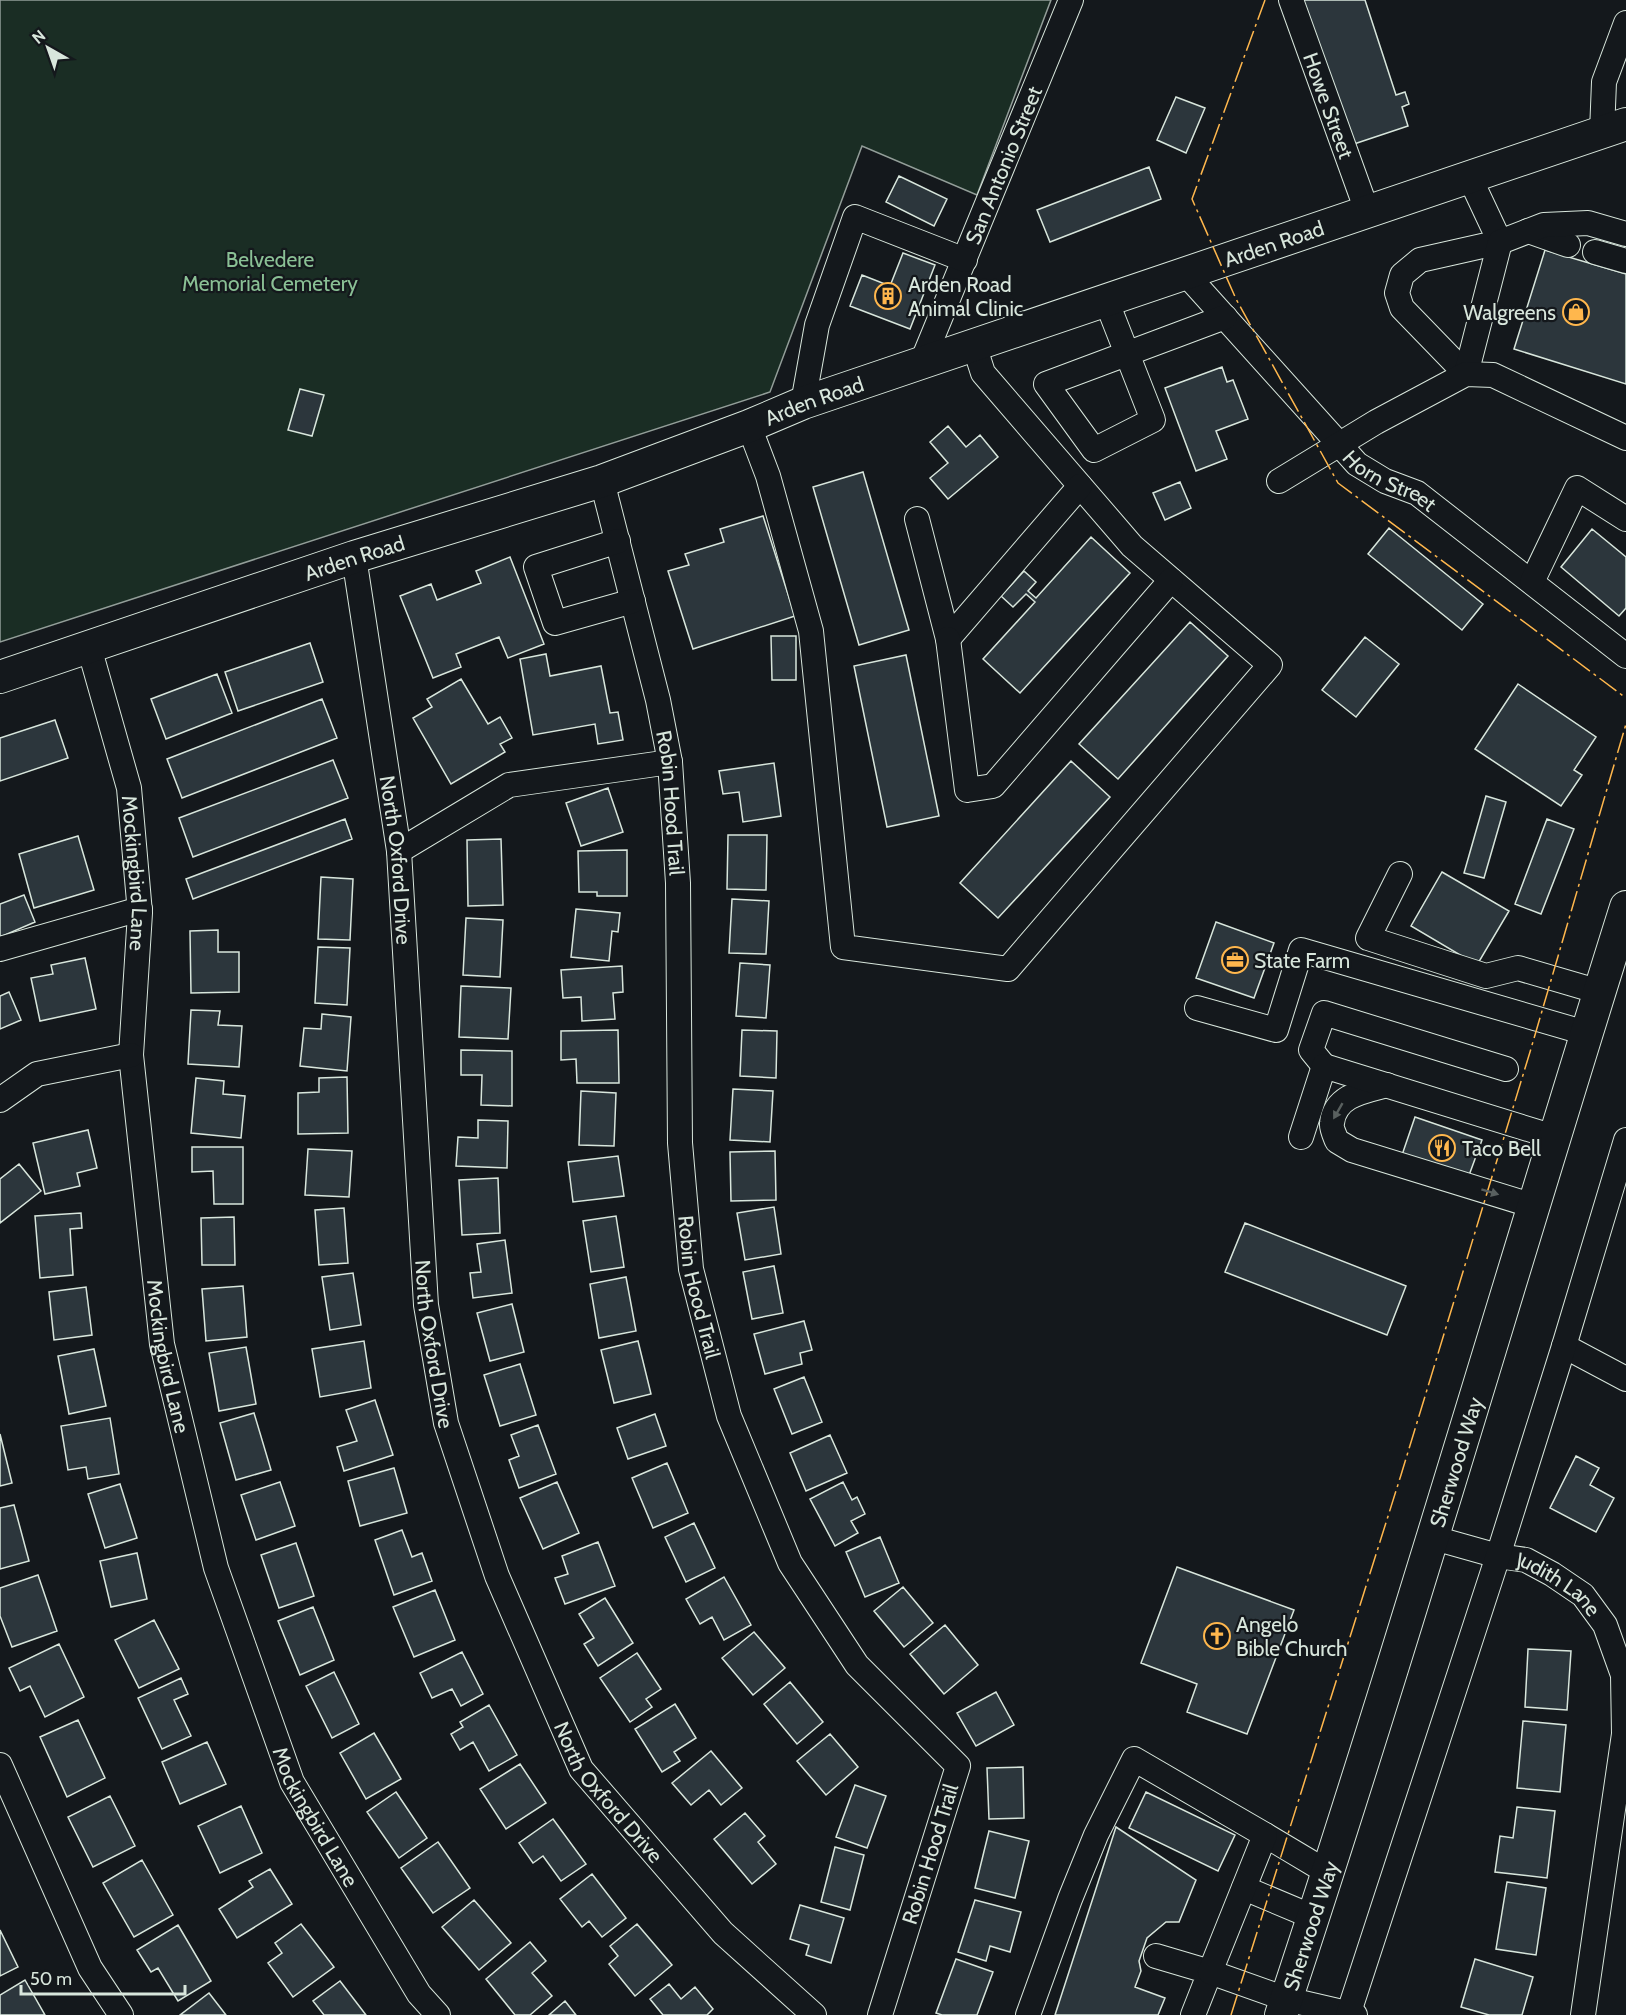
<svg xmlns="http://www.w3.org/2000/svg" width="1626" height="2015" viewBox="0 0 1626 2015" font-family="Cabin,sans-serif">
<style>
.green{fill:#1a2d24;stroke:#939e99;stroke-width:1.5}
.building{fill:#2c363c;stroke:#d8e6dc;stroke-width:1.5}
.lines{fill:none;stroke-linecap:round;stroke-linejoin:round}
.minor-casing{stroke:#d8e6dc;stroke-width:26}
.major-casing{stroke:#d8e6dc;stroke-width:34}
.minor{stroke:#14181c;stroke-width:24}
.major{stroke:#14181c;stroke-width:32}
.power{stroke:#ffb74d;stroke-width:1.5;stroke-dasharray:21 4.5 3 4.5;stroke-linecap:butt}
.oneway{fill:#59605f}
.labels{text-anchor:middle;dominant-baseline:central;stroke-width:4.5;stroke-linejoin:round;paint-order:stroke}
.street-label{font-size:21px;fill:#d8e6dc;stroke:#14181c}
.park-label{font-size:21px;fill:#8ac095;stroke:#14181c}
.poi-label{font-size:21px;fill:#d8e6dc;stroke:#14181c;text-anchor:start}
</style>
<rect width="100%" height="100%" fill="#14181c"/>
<path class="green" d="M0 0H1051L977 195 862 146 770 392 0 642Z"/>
<path class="building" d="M1301 0H1365L1396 95 1405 92 1409 104 1402 107 1408 126 1348 146Z
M1176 97 1205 108 1186 153 1157 140Z
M1149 167 1161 199 1050 242 1037 210Z
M899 176 947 199 934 226 886 202Z
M1545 250 1626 274V384L1514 349Z
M903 253 935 265 910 329 850 306 862 275 890 286Z
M1222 367 1227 382 1233 380 1248 419 1216 431 1227 459 1196 471 1165 388Z
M300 389 324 395 312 436 288 430Z
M948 426 966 447 980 435 998 457 948 499 930 478 948 463 930 442Z
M863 472 909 630 859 645 813 487Z
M1180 482 1191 508 1165 520 1153 493Z
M763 516 795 616 693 649 668 571 689 565 685 554 724 542 720 529Z
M1389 528 1483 604 1462 630 1368 554Z
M1592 529 1626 557V608L1619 616 1561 567Z
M1091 537 1130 573 1020 693 983 659 1035 602 1026 594 1013 607 1001 596 1024 571 1036 582 1028 591 1036 598Z
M510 557 544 644 508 658 499 637 456 654 461 667 433 678 400 596 431 584 437 600 481 583 476 571Z
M1190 622 1228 656 1118 779 1079 744Z
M771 636H796V680H772Z
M1365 637 1399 664 1356 717 1322 690Z
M310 643 323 682 238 711 225 672Z
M546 654 550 676 601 666 610 713 618 712 623 740 598 744 595 724 533 735 520 659Z
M906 655 939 816 887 827 854 666Z
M217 674 232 713 166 739 151 699Z
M461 679 488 724 500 717 512 738 500 744 505 752 451 784 413 718 432 707 427 699Z
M1518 684 1596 737 1574 770 1582 775 1561 806 1475 749Z
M322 699 337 738 182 798 167 759Z
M55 720 68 758 0 781V738Z
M333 760 348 798 193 857 179 818Z
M1071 761 1110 797 998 918 960 883Z
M774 763 781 816 743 822 739 792 723 794 719 771Z
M608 788 623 832 581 846 566 803Z
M1486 796 1506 802 1484 878 1464 873Z
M345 819 352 839 193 899 186 879Z
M1547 819 1574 829 1541 914 1515 904Z
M728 835H767L766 890 727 889Z
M78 836 94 890 34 908 19 854Z
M501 839 503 905 468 906 467 840Z
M627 850V896H597V892H579L578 851Z
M1442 872 1509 911 1477 965 1411 926Z
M321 877 353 879 350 940 318 939Z
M24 895 35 922 0 937V904Z
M732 899 769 901 766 954 729 953Z
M576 909 620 913 618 932 612 931 609 961 571 957Z
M466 918 503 920 500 977 463 975Z
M1216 922 1274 943 1254 998 1196 978Z
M218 930V952H239V992L191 993 190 931Z
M318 947 350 948 347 1005 315 1003Z
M85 958 96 1009 40 1021 31 978 53 974 51 965Z
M740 963 770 965 766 1018 736 1016Z
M622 966 623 992 613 993 615 1019 582 1021 581 997 563 998 561 970Z
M461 986 511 988 508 1039 459 1037Z
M9 992 21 1020 0 1029V996Z
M191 1010 220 1011 218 1025 242 1026 239 1067 188 1064Z
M322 1014 351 1017 347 1071 300 1066 304 1028 321 1029Z
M618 1030 619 1083H577L576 1059 561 1060V1031Z
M742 1030 777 1031 776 1078 740 1076Z
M461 1050 512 1051V1106L481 1105 482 1075H461Z
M347 1077 348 1133 298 1134V1093L319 1092V1078Z
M196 1078 224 1081 223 1094 245 1096 241 1138 191 1133Z
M733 1089 773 1091 770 1142 730 1140Z
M581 1091 616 1093 614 1146 579 1145Z
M1415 1117 1482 1140 1468 1178 1402 1155Z
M478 1120 508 1121 507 1168 456 1166 458 1137 478 1138Z
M88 1130 97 1168 77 1173 80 1186 45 1194 33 1143Z
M192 1147H243V1204H214L213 1171 192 1172Z
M308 1149 352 1151 349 1197 305 1195Z
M775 1151 776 1200 731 1201 730 1152Z
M618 1156 624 1196 573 1202 568 1162Z
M19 1164 41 1191 0 1223V1179Z
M498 1178 500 1233 462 1235 459 1180Z
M774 1207 781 1254 745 1260 737 1213Z
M344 1208 348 1263 319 1265 315 1210Z
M81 1213 82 1228 70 1229 73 1275 40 1278 35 1216Z
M616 1216 624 1267 591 1272 583 1221Z
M234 1217 235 1265H202L201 1218Z
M1245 1223 1406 1286 1387 1335 1225 1272Z
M505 1240 512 1293 473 1298 470 1273 481 1272 477 1244Z
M774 1266 783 1313 752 1319 743 1272Z
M353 1273 361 1325 330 1330 322 1277Z
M626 1277 636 1331 599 1338 590 1284Z
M243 1286 247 1337 206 1341 202 1289Z
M86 1287 92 1335 54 1340 49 1292Z
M512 1304 524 1352 490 1361 477 1313Z
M804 1321 812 1350 800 1353 802 1364 765 1374 754 1334Z
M364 1341 371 1388 320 1397 312 1349Z
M638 1341 651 1394 614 1403 601 1350Z
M246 1347 256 1404 219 1411 209 1353Z
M94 1349 106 1406 69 1414 58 1356Z
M520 1364 536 1415 500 1426 484 1375Z
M804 1377 822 1422 792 1434 774 1389Z
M375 1400 393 1455 344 1471 337 1447 357 1441 346 1410Z
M254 1413 271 1470 236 1480 220 1423Z
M655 1414 666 1446 628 1459 617 1428Z
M110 1418 119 1474 88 1479 86 1467 68 1470 61 1426Z
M538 1425 556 1474 519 1488 509 1460 519 1456 511 1435Z
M0 1434 12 1483 0 1486Z
M830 1435 847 1473 806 1491 790 1453Z
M1576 1456 1599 1468 1590 1485 1614 1498 1596 1532 1550 1508Z
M667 1463 688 1513 653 1528 632 1478Z
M394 1468 407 1513 360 1526 348 1481Z
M280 1482 295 1526 256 1540 241 1495Z
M557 1482 579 1533 543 1549 520 1498Z
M843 1482 852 1500 857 1497 865 1514 851 1521 858 1533 835 1546 810 1499Z
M120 1484 137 1538 105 1548 88 1494Z
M14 1505 29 1561 0 1569V1508Z
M694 1523 715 1568 686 1582 665 1537Z
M402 1530 412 1557 422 1553 432 1581 394 1595 375 1540Z
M880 1537 899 1583 865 1597 846 1552Z
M598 1542 615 1586 565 1604 555 1578 568 1574 562 1556Z
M296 1543 314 1596 279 1608 261 1555Z
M137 1553 147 1599 111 1607 100 1561Z
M1177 1567 1294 1610 1247 1734 1187 1712 1197 1684 1141 1663Z
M38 1575 57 1631 12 1647 0 1616V1588Z
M724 1577 751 1625 724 1640 712 1617 700 1624 686 1599Z
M903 1587 933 1623 904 1647 874 1611Z
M435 1590 455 1640 414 1657 393 1607Z
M605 1598 633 1643 598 1666 584 1644 594 1638 579 1614Z
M313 1607 334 1660 300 1675 278 1621Z
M154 1620 179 1669 139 1688 115 1640Z
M945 1625 978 1665 944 1694 910 1654Z
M754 1632 785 1668 753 1695 722 1658Z
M59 1644 84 1697 45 1717 30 1686 20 1691 9 1668Z
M1528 1649 1571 1651 1567 1710 1525 1707Z
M462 1652 483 1694 461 1706 452 1689 432 1698 420 1673Z
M637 1653 661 1689 646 1699 652 1707 630 1722 600 1678Z
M334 1672 359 1724 332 1738 306 1686Z
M181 1678 188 1694 174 1700 191 1736 162 1749 138 1698Z
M790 1682 823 1722 797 1744 764 1704Z
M996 1692 1014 1725 976 1746 957 1713Z
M675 1704 696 1738 674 1752 680 1761 662 1772 635 1729Z
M489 1705 517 1755 489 1771 473 1742 460 1750 451 1734 463 1727 460 1722Z
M78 1720 105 1778 67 1797 40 1737Z
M1523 1721 1566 1725 1560 1792 1517 1788Z
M374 1733 401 1779 366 1799 340 1753Z
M830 1734 858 1767 826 1795 797 1761Z
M207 1742 226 1784 180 1804 162 1762Z
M711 1751 742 1788 721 1805 709 1790 691 1805 672 1783Z
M520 1764 546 1803 506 1829 480 1789Z
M1023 1767 1024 1818 989 1819 987 1768Z
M855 1785 886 1796 867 1848 836 1837Z
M396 1792 427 1838 399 1858 367 1812Z
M1146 1792 1235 1835 1218 1871 1129 1828Z
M110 1796 135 1846 93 1867 68 1817Z
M241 1806 262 1853 220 1873 198 1826Z
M1517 1807 1555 1811 1547 1878 1495 1872 1500 1836 1513 1838Z
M745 1813 765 1836 758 1842 776 1864 752 1884 714 1839Z
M553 1819 586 1864 561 1881 543 1856 533 1863 519 1843Z
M1116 1827 1196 1880 1179 1922H1166L1147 1938 1139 1961 1141 1971 1135 1987 1165 1998 1158 2015H1055Z
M989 1831 1029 1841 1015 1898 975 1888Z
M438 1842 470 1888 433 1913 401 1868Z
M835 1847 864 1855 850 1910 821 1902Z
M142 1860 173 1915 134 1937 103 1883Z
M270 1869 292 1904 237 1938 219 1909 253 1887 249 1881Z
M592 1874 626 1918 602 1937 589 1921 582 1927 560 1899Z
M1507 1882 1546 1888 1536 1955 1496 1949Z
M474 1900 511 1943 479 1970 442 1927Z
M975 1900 1021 1912 1010 1952 990 1946 986 1961 958 1952Z
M800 1905 844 1918 831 1963 806 1955 809 1945 790 1939Z
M301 1924 334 1967 293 1997 268 1963 282 1953 275 1943Z
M637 1924 672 1965 635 1996 609 1964 618 1956 610 1946Z
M178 1925 211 1981 178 2001 158 1968 151 1972 137 1950Z
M0 1930 18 1967 0 1976Z
M530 1942 546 1961 532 1973 552 1996 530 2015H515L486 1979Z
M956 1959 993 1972 977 2015H942L936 2013Z
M1475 1959 1533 1977 1522 2015H1489L1461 2007Z
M25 1980 45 2015H0V1995Z
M340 1981 366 2015H324L313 2001Z
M669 1984 681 1999 695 1987 713 2009 707 2015H663L650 1999Z
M209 1993 226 2015H180Z
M565 2001 576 2015H549Z"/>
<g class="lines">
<defs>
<g id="minor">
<path id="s1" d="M1291 0 1367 211"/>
<path d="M1602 132 1604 82 1626 23"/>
<path d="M1528 231 1568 245"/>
<path d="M1595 252 1626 261"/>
<path id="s2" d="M1185 273 1357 464 1385 481 1417 493 1626 656"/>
<path d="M1106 300 1153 420 1094 450 1046 384 1225 317"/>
<path id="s3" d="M922 362 1071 0"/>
<path d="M1466 374 1402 308 1397 293 1402 275 1420 260 1500 242 1469 176"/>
<path d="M1466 374 1500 242 1544 225 1588 223 1626 234"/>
<path d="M803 403 817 325 855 217 965 260"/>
<path d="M749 426 768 476 811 631 843 947 1008 969 1270 665 1132 546 983 373 974 345"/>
<path id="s4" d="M602 481 658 700 670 762 678 883 680 1143 691 1269 729 1416 790 1563 857 1665 958 1766 880 2015"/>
<path d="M1279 481 1376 422 1466 374 1493 375 1626 438"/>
<path d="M917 519 948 639 1080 486"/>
<path d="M618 541 536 567 555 623 633 601"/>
<path id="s5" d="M354 557 399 851 426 1305 446 1423 497 1576 581 1769 723 1933 814 2015"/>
<path d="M1532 582 1577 488 1626 519"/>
<path d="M948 639 967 790 993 786 1171 580"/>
<path id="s6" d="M89 647 129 788 140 913 131 1055 162 1344 216 1568 292 1782 419 1994 438 2015"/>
<path d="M399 851 509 785 670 762"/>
<path d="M1400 874 1368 938 1486 976 1518 968 1600 992"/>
<path d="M0 949 140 909"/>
<path d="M1197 1008 1276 1030 1301 950 1586 1033"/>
<path d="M1324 1066 1311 1050 1324 1013 1506 1069"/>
<path d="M1387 1085C1365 1091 1335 1095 1332 1123 1331 1128 1335 1136 1337 1141L1352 1150 1534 1206"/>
<path d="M0 1100 37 1074 131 1055"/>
<path d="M1301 1137 1324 1066 1554 1137"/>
<path d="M1564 1346 1626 1379"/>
<path id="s7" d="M1434 1538 1498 1556 1526 1560 1552 1574 1583 1595 1605 1625 1623 1675 1624 1734 1583 2015"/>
<path d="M0 1765 90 1968 121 2015"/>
<path d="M1265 1835 1327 1872"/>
<path d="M1244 1888 1313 1917"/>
<path d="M1156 1956 1210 1972 1193 2015"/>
<path d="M1028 2015 1070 1899 1096 1835 1134 1759 1265 1835 1210 1972 1286 1999 1355 2015"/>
<path d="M1348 2015 1498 1556 1564 1346 1626 1140"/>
</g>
<g id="major">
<path id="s8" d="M0 677 354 557 602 481 749 426 803 403 1626 124"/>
<path id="s9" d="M1281 2015C1403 1648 1510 1276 1626 907"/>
</g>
</defs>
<use href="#minor" class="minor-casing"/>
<use href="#major" class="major-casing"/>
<use href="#minor" class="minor"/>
<use href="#major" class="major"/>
<path class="power" d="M1265 0 1192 199 1236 299 1338 483 1626 698
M1231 2015 1401 1475 1530 1052 1626 724"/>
</g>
<defs><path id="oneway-solid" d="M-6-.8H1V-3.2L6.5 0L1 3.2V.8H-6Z" transform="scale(1.5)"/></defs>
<g class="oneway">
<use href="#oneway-solid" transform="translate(1338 1111) rotate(120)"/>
<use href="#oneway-solid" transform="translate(1490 1192) rotate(17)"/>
</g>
<defs>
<symbol id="building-ring" viewBox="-11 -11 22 22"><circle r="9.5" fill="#14181c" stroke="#ffb74d" stroke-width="1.5"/><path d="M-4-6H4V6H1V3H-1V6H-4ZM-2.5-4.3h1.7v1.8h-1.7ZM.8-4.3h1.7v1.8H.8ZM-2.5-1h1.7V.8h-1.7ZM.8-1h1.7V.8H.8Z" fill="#ffb74d"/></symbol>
<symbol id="shop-ring" viewBox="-11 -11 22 22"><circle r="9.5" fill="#14181c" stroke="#ffb74d" stroke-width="1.5"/><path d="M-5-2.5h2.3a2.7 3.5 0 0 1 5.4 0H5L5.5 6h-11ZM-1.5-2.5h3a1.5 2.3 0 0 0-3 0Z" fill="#ffb74d"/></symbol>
<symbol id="office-ring" viewBox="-11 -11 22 22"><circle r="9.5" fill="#14181c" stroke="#ffb74d" stroke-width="1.5"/><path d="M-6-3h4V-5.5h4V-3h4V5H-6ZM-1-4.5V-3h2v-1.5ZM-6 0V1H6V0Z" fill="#ffb74d"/></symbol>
<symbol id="restaurant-ring" viewBox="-11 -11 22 22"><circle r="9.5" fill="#14181c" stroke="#ffb74d" stroke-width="1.5"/><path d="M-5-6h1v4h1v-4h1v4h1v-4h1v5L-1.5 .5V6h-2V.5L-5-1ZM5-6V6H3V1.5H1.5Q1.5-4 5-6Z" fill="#ffb74d"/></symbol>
<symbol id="church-ring" viewBox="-11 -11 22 22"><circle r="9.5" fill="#14181c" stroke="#ffb74d" stroke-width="1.5"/><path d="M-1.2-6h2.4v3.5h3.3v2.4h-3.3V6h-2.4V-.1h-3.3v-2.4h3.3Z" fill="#ffb74d"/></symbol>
</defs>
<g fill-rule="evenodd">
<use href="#building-ring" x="873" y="281" width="30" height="30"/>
<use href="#shop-ring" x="1561" y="297" width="30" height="30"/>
<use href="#office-ring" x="1220" y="945" width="30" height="30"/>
<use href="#restaurant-ring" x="1427" y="1133" width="30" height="30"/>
<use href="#church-ring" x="1202" y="1621" width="30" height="30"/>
</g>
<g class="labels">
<g class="street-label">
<text stroke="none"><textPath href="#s1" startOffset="112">Howe Street</textPath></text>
<text stroke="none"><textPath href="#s3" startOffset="213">San Antonio Street</textPath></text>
<text stroke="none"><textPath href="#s8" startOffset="1346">Arden Road</textPath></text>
<text stroke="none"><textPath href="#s8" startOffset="860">Arden Road</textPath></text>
<text stroke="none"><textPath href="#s2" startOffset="294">Horn Street</textPath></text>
<text stroke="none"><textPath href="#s8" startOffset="374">Arden Road</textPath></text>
<text stroke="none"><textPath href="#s4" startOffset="330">Robin Hood Trail</textPath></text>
<text stroke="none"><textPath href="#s5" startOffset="306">North Oxford Drive</textPath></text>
<text stroke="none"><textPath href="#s6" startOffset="232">Mockingbird Lane</textPath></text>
<text stroke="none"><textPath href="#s4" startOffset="816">Robin Hood Trail</textPath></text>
<text stroke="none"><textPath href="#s5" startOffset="792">North Oxford Drive</textPath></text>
<text stroke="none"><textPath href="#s6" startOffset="718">Mockingbird Lane</textPath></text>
<text stroke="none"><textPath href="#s9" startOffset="580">Sherwood Way</textPath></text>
<text stroke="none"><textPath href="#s7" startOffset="135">Judith Lane</textPath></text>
<text stroke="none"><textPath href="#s5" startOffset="1278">North Oxford Drive</textPath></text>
<text stroke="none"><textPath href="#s6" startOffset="1204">Mockingbird Lane</textPath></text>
<text transform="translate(930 1854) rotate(-73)">Robin Hood Trail</text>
<text stroke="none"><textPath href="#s9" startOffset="94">Sherwood Way</textPath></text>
</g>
<g class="park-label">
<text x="270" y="259">Belvedere<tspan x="270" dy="24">Memorial Cemetery</tspan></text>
</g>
<g class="poi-label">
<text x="908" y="284">Arden Road<tspan x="908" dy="24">Animal Clinic</tspan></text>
<text x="1556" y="312" text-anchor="end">Walgreens</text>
<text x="1254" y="960">State Farm</text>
<text x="1462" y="1148">Taco Bell</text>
<text x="1236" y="1624">Angelo<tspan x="1236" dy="24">Bible Church</tspan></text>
</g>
</g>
<g transform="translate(48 48) rotate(320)" stroke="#14181c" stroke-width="4.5" paint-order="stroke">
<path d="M0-4.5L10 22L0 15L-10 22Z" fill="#d8e6dc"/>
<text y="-9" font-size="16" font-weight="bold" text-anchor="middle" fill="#d8e6dc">N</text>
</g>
<path d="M21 1985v9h164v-9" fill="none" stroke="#d8e6dc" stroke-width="3"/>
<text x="30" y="1985" font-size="18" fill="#d8e6dc" stroke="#14181c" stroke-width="4.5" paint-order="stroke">50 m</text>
</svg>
